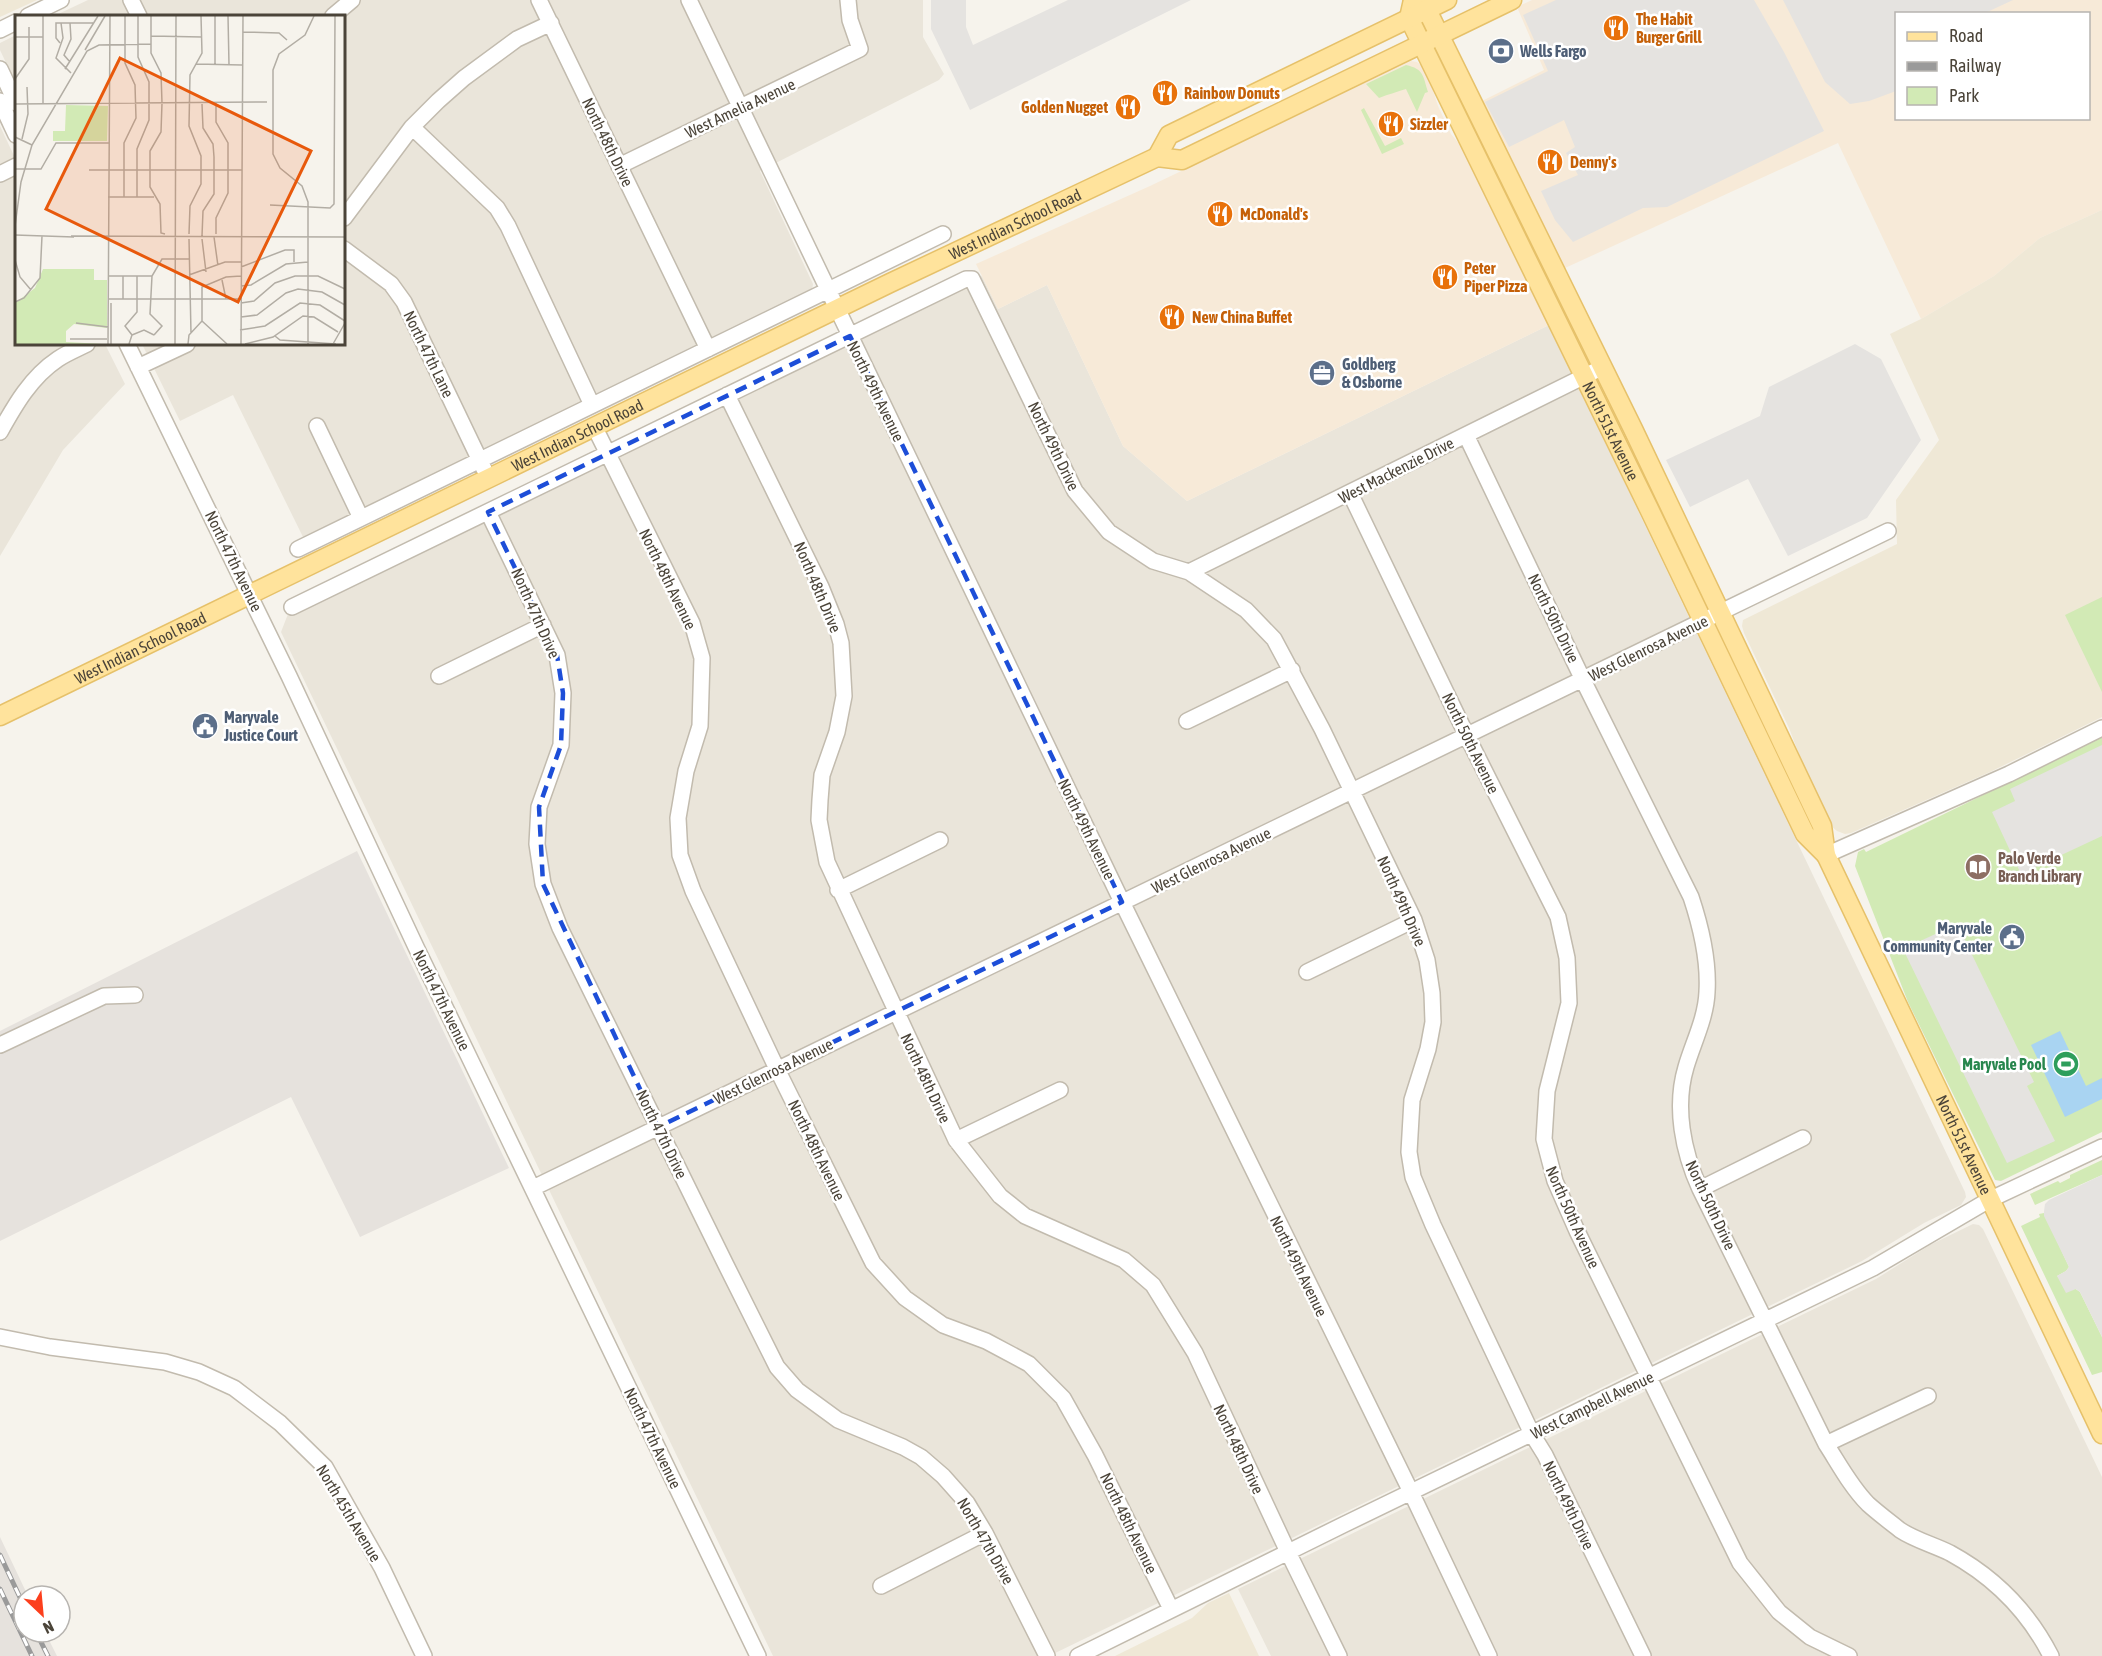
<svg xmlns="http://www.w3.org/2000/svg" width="2102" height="1656" viewBox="0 0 2102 1656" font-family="'Asap Condensed',sans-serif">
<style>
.residential{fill:#eae5da}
.commercial{fill:#f7ead8;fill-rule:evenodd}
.industrial{fill:#e6e2dd}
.education{fill:#efe8d6}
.green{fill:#d2eab5}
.parking{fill:#e5e3e0}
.water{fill:#a9d4f2}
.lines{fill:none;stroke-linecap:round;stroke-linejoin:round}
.minor-casing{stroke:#c2bbae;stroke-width:18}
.major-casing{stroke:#e6c16a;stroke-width:21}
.minor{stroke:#fff;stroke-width:15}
.major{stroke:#ffe39c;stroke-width:18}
.rail-casing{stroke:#9a9a9a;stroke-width:5}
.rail{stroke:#fff;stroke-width:3;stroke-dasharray:9;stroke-linecap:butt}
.marked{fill:none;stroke:#1d4ed8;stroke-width:4.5;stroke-dasharray:12 8;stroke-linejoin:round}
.labels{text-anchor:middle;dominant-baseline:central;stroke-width:5;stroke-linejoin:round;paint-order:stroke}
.food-label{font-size:16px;font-weight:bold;fill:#c56008;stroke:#fff;text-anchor:start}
.service-label{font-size:16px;font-weight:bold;fill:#4e5e75;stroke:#fff;text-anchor:start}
.street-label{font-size:16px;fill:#4b4439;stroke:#fff}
.education-label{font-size:16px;font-weight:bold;fill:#785e54;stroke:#fff;text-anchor:start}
.leisure-label{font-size:16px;font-weight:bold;fill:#27864d;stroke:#fff;text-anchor:end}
.inset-road{fill:none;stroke:#b2ada4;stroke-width:1.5}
.view{fill:#e8590c;fill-opacity:0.15;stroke:#e8590c;stroke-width:3}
.inset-edge{fill:none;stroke:#4b4439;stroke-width:3}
</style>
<rect width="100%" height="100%" fill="#f6f3ec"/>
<path class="residential" d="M88 0H923V37L944 74 939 80 760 171 813 284 812 291 303 537 233 395 180 421 142 344H344V16H54Z
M16 35V84L0 50V43Z
M0 126 16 160V344H105L125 384 63 450 0 556Z
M982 276 998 309 1047 285 1123 446 1187 501 1549 325 1965 1192 1966 1197 1961 1205 1924 1223 1862 1261 1049 1656H773L281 632 288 614Z
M1973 1224 1979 1225 1983 1229 2102 1477V1656H1271L1238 1589 1876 1279 1930 1245Z"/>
<path class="commercial" d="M1532 0H2102V210L2040 238 1994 276 1921 319 1838 143 1565 268 1545 232 1482 101 1544 70 1517 7ZM1896 14H2088V118H1896Z
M1411 61 1417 62 1426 69 1438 106 1451 134 1466 152 1549 325 1187 501 1123 446 1047 285 998 309 976 264 1150 186Z"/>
<path class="industrial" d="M357 851 509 1168 360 1237 291 1097 0 1241V1031Z
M0 1537 28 1596H24V1632H45L57 1656H0Z"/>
<path class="education" d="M0 0H37L0 17Z
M2102 210V717L1990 772 1851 833 1845 834 1837 831 1831 826 1807 775 1789 728 1744 633 1742 626 1743 620 1897 544 1896 500 1939 440 1890 334 1921 319 1994 276 2040 238Z
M1229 1593 1259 1656H1115L1192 1618 1208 1603Z"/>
<path class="green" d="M1406 65C1424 69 1423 76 1428 92L1425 93 1417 112 1406 89C1397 92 1389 94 1379 98L1366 84Z
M1364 108 1385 146 1401 138 1404 144 1382 154 1361 110Z
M2102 597V692L2065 615Z
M2102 737V1132L2001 1181 1995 1180 1908 1002 1855 866 1858 852 1864 849 1866 852Z
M2102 1160V1175L2035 1205 2030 1194 2058 1181 2060 1183 2070 1178V1175Z
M2044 1213 2069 1267 2066 1271 2057 1276 2080 1292 2102 1337V1372L2092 1375 2021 1226 2040 1217 2039 1214Z"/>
<path class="parking" d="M931 0H966V27L973 45 1068 0H1191L970 110 931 29Z
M1556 0H1754L1784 52 1824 131 1667 207 1643 208 1573 242 1555 220 1541 191 1578 175 1566 153 1575 147 1564 120 1509 147 1485 102 1548 71 1523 15Z
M1783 0H2013L1985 13 1896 14V91L1869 101 1850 104 1825 82Z
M1855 344 1881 359 1921 440 1867 518 1788 556 1748 479 1690 507 1666 460 1760 416 1769 387Z
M2102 745V836L2021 874 1992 812 2015 801 2010 789Z
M1957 924 2034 1082 2027 1086 2055 1141 2007 1163 1903 949Z
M2102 1175V1337L2080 1292 2076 1289 2066 1293 2057 1276 2066 1271 2069 1267 2044 1216V1211L2045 1204 2049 1200Z"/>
<path class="water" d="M2060 1031 2086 1086 2102 1078V1099L2065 1117 2031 1045Z"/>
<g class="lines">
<defs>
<path id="minor" d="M131 0 139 16
M539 0 708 349
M689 0 1122 902 1411 1492 1489 1656
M28 16 61 0
M333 16 352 0
M0 30 16 22
M0 69 16 103
M0 101 16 135
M412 127 497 208 508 226 592 405
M619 166 860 49 850 20 848 0
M0 174 16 166
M344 218 412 127 438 101 464 78 517 39 551 23
M344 249 391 284 404 302 484 469
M127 344 289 676 416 947 758 1656
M138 367 187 344
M727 395 821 587 836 624 841 643 844 696 837 732 822 775 820 800 819 820 827 862 956 1140 1000 1196 1025 1216 1124 1260 1153 1285 1195 1353 1288 1552 1339 1656
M317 426 361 518
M595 428 692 623 702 658 700 726 686 771 678 818 680 855 693 891 777 1069 873 1263 905 1298 943 1325 986 1341 1029 1364 1063 1398 1095 1455 1171 1609
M0 432C15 405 31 377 58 359 67 353 77 349 87 344
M1466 435 1583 680 1691 897C1701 927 1709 959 1707 992 1706 1018 1693 1043 1686 1067 1674 1107 1683 1152 1700 1189L1826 1444C1839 1464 1851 1487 1868 1504 1878 1513 1890 1522 1900 1530 1915 1540 1934 1545 1950 1553 1994 1577 2028 1611 2051 1656
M1350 493 1467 736 1558 917 1567 958 1569 1003 1547 1091 1544 1139 1555 1181 1577 1231 1740 1563 1779 1612 1810 1637 1849 1656
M488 512 557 655 563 693 561 745 539 807 537 844 543 884 560 928 726 1265 777 1367 797 1390 838 1420 903 1447 921 1457 943 1476 967 1503 985 1533 1047 1656
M298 549 943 234
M1189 572 1603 367
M292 607 966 279H972L1075 491 1109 532 1153 561 1189 572 1246 610 1274 639 1322 729 1414 920 1427 960 1432 993 1433 1022 1428 1049 1412 1100 1409 1152 1413 1177 1433 1225 1532 1434 1545 1455 1643 1656
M439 676 543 625
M1187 721 1292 670
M1826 855 2009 774 2102 728
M838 890 940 840
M1307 972 1414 920
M0 1045 104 996 135 995
M956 1140 1060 1090
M533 1188 1888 531
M1700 1189 1803 1138
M0 1337 50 1347 165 1362 199 1372 234 1388 280 1423 325 1467 382 1568 424 1656
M1826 1444 1928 1396
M881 1586 985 1533
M1078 1656 1345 1524 1873 1268 1989 1200 2102 1147"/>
<g id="major">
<path id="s1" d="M1413 0 1427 10 1633 429 1822 826 1826 855 2102 1434"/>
<path id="s2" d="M1413 0 1409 18 1650 511 1805 834 1826 855"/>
<path d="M1157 157 1169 135 1447 0"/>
<path id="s3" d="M0 716 890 283 1157 157 1182 160 1512 0"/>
</g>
</defs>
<use href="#minor" class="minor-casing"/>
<use href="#major" class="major-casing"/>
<use href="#minor" class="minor"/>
<use href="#major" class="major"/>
<defs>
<path id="rail" d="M0 1555 24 1606
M0 1589 32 1656
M36 1632 48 1656"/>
</defs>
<use href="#rail" class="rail-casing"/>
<use href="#rail" class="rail"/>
</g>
<path class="marked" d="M850 336 1122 902 658 1127 543 884 539 807 561 745 563 693 557 655 488 512Z"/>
<defs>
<symbol id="restaurant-disc" viewBox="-11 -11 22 22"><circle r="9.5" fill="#e8710a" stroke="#fff"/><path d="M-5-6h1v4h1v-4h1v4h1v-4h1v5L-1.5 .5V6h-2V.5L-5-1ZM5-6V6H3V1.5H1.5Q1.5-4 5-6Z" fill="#fff"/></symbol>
<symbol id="bank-disc" viewBox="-11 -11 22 22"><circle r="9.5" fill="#5c6f8a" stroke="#fff"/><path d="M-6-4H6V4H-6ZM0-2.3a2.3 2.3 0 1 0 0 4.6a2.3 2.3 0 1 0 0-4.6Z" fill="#fff"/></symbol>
<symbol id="office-disc" viewBox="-11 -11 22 22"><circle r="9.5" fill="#5c6f8a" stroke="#fff"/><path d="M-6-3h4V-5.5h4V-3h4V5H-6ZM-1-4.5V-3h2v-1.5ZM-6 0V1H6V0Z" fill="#fff"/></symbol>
<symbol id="civic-disc" viewBox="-11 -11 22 22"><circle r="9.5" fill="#5c6f8a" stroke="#fff"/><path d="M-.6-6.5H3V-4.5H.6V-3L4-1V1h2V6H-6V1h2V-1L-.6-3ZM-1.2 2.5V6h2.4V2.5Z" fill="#fff"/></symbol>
<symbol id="library-disc" viewBox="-11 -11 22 22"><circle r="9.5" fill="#8d6e63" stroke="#fff"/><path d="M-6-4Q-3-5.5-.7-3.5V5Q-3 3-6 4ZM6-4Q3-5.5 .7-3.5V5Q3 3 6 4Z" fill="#fff"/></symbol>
<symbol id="stadium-disc" viewBox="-11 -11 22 22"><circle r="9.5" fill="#2e9e5b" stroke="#fff"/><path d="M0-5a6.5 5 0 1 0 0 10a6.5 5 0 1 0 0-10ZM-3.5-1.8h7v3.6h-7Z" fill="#fff"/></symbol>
</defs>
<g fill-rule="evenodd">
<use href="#restaurant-disc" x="1601" y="13" width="30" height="30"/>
<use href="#bank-disc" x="1486" y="36" width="30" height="30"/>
<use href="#restaurant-disc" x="1150" y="78" width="30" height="30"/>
<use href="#restaurant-disc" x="1113" y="92" width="30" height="30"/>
<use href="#restaurant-disc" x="1376" y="109" width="30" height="30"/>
<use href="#restaurant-disc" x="1535" y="147" width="30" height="30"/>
<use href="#restaurant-disc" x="1205" y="199" width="30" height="30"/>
<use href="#restaurant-disc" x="1430" y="262" width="30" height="30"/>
<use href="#restaurant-disc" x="1157" y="302" width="30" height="30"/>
<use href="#office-disc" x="1307" y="358" width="30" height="30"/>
<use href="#civic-disc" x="190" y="711" width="30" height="30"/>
<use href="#library-disc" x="1963" y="852" width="30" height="30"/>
<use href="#civic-disc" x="1997" y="922" width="30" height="30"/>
<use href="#stadium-disc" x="2051" y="1049" width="30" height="30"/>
</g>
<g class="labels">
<g class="food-label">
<text x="1636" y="19">The Habit<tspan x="1636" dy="18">Burger Grill</tspan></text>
<text x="1184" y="93">Rainbow Donuts</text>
<text x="1108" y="107" text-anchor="end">Golden Nugget</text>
<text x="1410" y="124">Sizzler</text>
<text x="1570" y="162">Denny's</text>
<text x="1240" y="214">McDonald's</text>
<text x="1464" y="268">Peter<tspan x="1464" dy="18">Piper Pizza</tspan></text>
<text x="1192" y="317">New China Buffet</text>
</g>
<g class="service-label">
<text x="1520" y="51">Wells Fargo</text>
<text x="1342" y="364">Goldberg<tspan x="1342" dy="18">&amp; Osborne</tspan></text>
<text x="224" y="717">Maryvale<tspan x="224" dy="18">Justice Court</tspan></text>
<text x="1992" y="928" text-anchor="end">Maryvale<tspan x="1992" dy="18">Community Center</tspan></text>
</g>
<g class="street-label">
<text transform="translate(740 108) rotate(-25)">West Amelia Avenue</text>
<text transform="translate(608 142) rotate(64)">North 48th Drive</text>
<text stroke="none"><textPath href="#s3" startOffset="1128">West Indian School Road</textPath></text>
<text transform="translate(429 354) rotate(64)">North 47th Lane</text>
<text transform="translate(876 391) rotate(64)">North 49th Avenue</text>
<text stroke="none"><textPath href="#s2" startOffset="478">North 51st Avenue</textPath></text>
<text stroke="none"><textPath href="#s3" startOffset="642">West Indian School Road</textPath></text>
<text transform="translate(1054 446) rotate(64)">North 49th Drive</text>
<text transform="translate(1396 470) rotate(-27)">West Mackenzie Drive</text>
<text transform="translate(234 561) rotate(64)">North 47th Avenue</text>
<text transform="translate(668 579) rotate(64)">North 48th Avenue</text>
<text transform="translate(818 587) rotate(67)">North 48th Drive</text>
<text transform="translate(536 613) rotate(66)">North 47th Drive</text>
<text transform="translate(1554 618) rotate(64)">North 50th Drive</text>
<text stroke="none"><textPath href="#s3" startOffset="156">West Indian School Road</textPath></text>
<text transform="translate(1648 648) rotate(-26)">West Glenrosa Avenue</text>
<text transform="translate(1471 743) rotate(64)">North 50th Avenue</text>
<text transform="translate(1087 829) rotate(64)">North 49th Avenue</text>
<text transform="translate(1211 860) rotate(-26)">West Glenrosa Avenue</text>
<text transform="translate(1402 901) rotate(66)">North 49th Drive</text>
<text transform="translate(442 1000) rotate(64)">North 47th Avenue</text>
<text transform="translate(773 1071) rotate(-26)">West Glenrosa Avenue</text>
<text transform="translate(926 1078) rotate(65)">North 48th Drive</text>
<text transform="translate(662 1134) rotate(64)">North 47th Drive</text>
<text stroke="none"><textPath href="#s1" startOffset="1274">North 51st Avenue</textPath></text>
<text transform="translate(817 1150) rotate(64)">North 48th Avenue</text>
<text transform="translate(1711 1205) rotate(65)">North 50th Drive</text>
<text transform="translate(1573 1217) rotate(66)">North 50th Avenue</text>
<text transform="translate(1299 1266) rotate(64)">North 49th Avenue</text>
<text transform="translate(1592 1405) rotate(-26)">West Campbell Avenue</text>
<text transform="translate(653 1438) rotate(64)">North 47th Avenue</text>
<text transform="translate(1239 1449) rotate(65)">North 48th Drive</text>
<text transform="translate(1569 1505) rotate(64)">North 49th Drive</text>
<text transform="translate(349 1513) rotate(59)">North 45th Avenue</text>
<text transform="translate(1129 1523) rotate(64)">North 48th Avenue</text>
<text transform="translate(986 1541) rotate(60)">North 47th Drive</text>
</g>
<g class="education-label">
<text x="1998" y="858">Palo Verde<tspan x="1998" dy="18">Branch Library</tspan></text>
</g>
<g class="leisure-label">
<text x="2046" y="1064">Maryvale Pool</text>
</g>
</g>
<g transform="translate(15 15)">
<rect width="330" height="330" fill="#f6f3ec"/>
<path d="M51 90 93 91 92 126H38V116H50ZM28 254H79V265H92V313L59 309 51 316V327L88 329H0V288L20 273Z" fill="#d2eab5"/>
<path class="inset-road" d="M136 1V38L146 58 147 88 146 117 135 136V172L145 189 146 218 150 219M213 1 214 50M46 8 48 23 41 43 56 58M228 17 264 18 272 25M136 21 187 22M0 22H28M45 28 41 23V8H78M70 35 90 1M55 47 49 40 56 24 55 8M181 49 227 50M200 49V1M50 54 83 1M0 64 14 44V12M201 88V107L213 128V178L201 203V219M0 89 252 87M28 89V1M0 122 17 130M7 124 13 99 12 72M0 154H26L41 128H94M74 155H227M93 182H139M109 182V128L121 103 120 70 110 48V1M122 182V134L134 105V67L123 42V1M255 190 315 193 319 189 320 1M0 211 6 167 17 130 72 36 84 30 136 29M174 219 175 191 186 169V141L174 111 175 60 187 38 186 1M0 220 59 222M56 221 330 222M187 221 188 196 199 179V142L198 129 188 113 187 89M199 222 203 251M174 224 176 318M187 224 191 257M0 245 5 262 16 275M226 252 270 235H279V247M174 260 210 247H226M93 261H137M108 261V284M207 265 211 284M226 271 236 270 271 249 293 247M93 284H226M0 287 9 283 25 263 27 221M226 288 239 286 260 268 280 261H303L330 274M226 302 242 300 271 278 283 274 307 277 330 290M187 306 212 329M61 308 93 312M225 315 250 311 285 288 305 290 330 306M117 320 129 315 139 320M139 320 147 311 135 299 137 261 147 244H174M260 321 265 325 321 329M55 324H92M93 329 95 1M96 329V288M114 329 117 320 110 311 122 297V261M160 329 161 1M173 329 174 320 187 306V272L211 262 226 261M226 329 228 1M230 329 258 322 288 301 299 302 323 317M293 329V187L287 171 265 153 258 139V55L264 39 290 20 299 1M318 329 330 308"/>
<path class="view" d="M105 43 296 136 223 287 31 194Z"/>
<rect width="330" height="330" class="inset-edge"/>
</g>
<rect x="1895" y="12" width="195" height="108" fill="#ffffff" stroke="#b7b4b0" stroke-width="1.5"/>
<rect x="1907" y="32" width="30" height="9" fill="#ffe39c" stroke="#b7b4b0" stroke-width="1.5"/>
<text x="1949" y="42" font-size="18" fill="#4b4439">Road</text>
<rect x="1907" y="62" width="30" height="9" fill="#9a9a9a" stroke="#b7b4b0" stroke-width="1.5"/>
<text x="1949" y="72" font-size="18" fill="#4b4439">Railway</text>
<rect x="1907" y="87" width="30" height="18" fill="#d2eab5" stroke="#b7b4b0" stroke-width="1.5"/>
<text x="1949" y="102" font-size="18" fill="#4b4439">Park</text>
<g transform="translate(42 1614) rotate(154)"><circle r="28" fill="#ffffff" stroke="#b7b4b0" stroke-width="1.5"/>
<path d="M0-4.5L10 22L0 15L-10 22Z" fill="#fc3f1d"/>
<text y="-9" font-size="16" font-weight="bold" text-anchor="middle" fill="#4b4439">N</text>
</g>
</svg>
